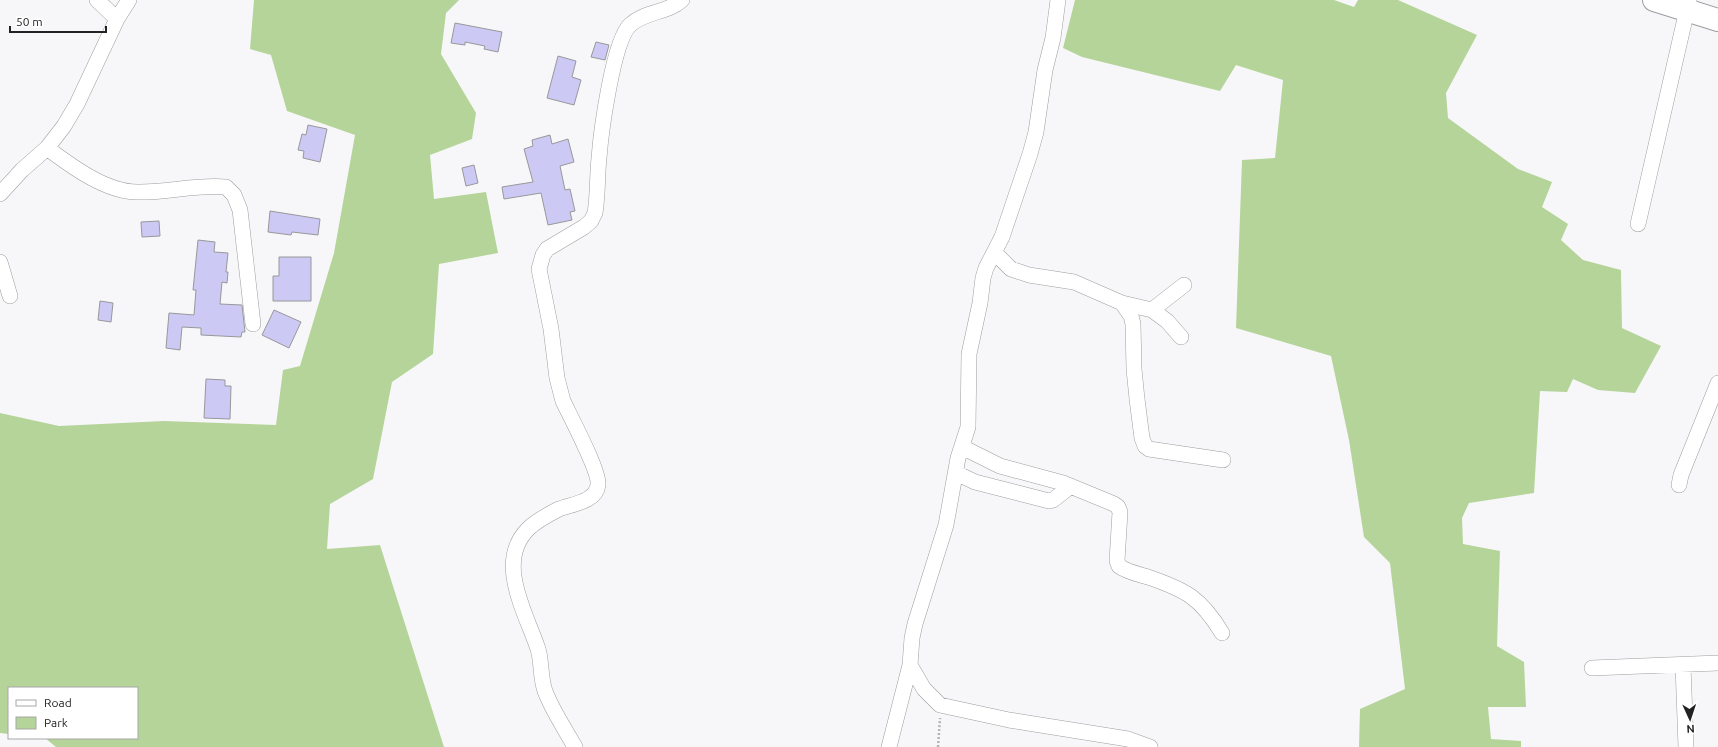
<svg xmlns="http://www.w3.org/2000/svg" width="1718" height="747" viewBox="0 0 1718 747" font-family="Ubuntu,sans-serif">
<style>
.green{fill:#b5d49a}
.building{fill:#ccc9f4;stroke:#98989a}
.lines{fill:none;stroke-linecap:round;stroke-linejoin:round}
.street-casing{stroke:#9e9ea0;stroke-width:16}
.secondary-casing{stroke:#9e9ea0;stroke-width:24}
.path{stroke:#b4b4b5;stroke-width:2.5;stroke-dasharray:2 2;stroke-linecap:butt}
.street{stroke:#fff;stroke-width:15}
.secondary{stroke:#fff;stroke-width:22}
</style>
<rect width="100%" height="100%" fill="#f7f7f9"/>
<path class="green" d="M254 0H459L446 13 441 54 476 113 472 139 430 155 434 199 486 192 498 253 439 264 433 354 392 382 373 479 330 504 327 549 380 545 444 747H56L45 738H137V688H9V734L0 733V413L59 426 164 421 276 425 283 370 300 366 334 253 355 135 287 111 271 55 250 49Z
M1075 0H1334L1354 7 1358 0H1398L1477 35 1446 93 1448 118 1518 169 1552 182 1542 207 1568 224 1561 240 1583 260 1621 270 1622 328 1661 346 1635 393 1598 390 1573 379 1567 392 1540 391 1534 493 1469 503 1462 518 1463 544 1500 551 1497 646 1524 662 1526 707H1488L1491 739 1521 741V747H1359L1360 709 1405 689 1390 563 1364 537 1349 440 1331 356 1236 328 1242 160 1275 158 1283 80 1236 65 1220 91 1082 57 1063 48Z"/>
<path class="building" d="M455 23 502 32 498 52 484 49 485 46 465 42V45L451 43Z
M596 42 609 45 605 60 591 57Z
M558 56 576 61 572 77 581 80 574 105 547 98Z
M308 125 327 129 320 162 303 158 304 151 298 150 302 134 306 135Z
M550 135 552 144 568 139 574 162 560 166 565 190 570 189 575 211 570 212 572 220 548 225 541 193 504 199 502 187 533 182 524 149 533 146 532 140Z
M474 165 478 183 466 186 462 168Z
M270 211 320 219 318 235 292 232 291 235 268 232Z
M159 221 160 236 142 237 141 222Z
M198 240 215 242 214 252 228 253 226 272H228L227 283 222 282 220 304 242 305 245 332H242L241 337 201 335V328L182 327 180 350 166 348 169 313 194 315 196 290H193Z
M279 257H311V301H273V276H279Z
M100 301 113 303 111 322 98 320Z
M274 310 301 322 289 348 262 335Z
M206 379 225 380V386H231L230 419 204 418Z"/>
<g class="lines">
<defs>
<path id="street" d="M97 0 117 19
M47 148C71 166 106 192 137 192 167 193 196 184 226 187L234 195 240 210 253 324
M0 194 22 170 47 148 64 126 77 104 117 19 129 0
M1638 224 1689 1
M995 253 1011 269 1029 275 1074 282 1122 303 1131 316 1133 324 1134 369 1137 399 1142 438 1145 446 1149 449 1223 460
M0 262 10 296
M1122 303 1152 310 1167 321 1181 337
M1152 310 1184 285
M962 447 1000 466 1063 483 1114 504 1118 507 1120 512 1117 561 1119 566C1127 572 1138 574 1148 577 1186 590 1201 598 1222 633
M956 473 975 482 1049 501 1053 500 1071 486
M1679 485 1681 475 1718 383
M910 665 924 689 940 705 1009 720 1128 739 1150 747
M1683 665 1686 747
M1592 668 1718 663
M575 747C565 729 552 710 545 691 540 677 542 662 538 649 526 613 495 562 528 529 536 521 549 514 559 509 572 504 596 502 598 485 600 472 570 416 563 401L557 378 551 329 539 269 543 255 547 249 584 227 591 221 595 213C598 195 597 177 599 158 601 132 613 41 630 25 645 11 668 13 682 0
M889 747 910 665 912 638 915 624 946 525 958 458 968 427 969 354 980 303 983 278 986 268 1002 237 1030 154 1036 132 1045 70 1053 38 1058 0"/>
<path id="secondary" d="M1654 0 1718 20"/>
</defs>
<use href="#street" class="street-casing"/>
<use href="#secondary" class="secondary-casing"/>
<path class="path" d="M938 747 940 718"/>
<use href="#street" class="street"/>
<use href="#secondary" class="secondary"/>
</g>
<rect x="8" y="687" width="130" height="52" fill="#ffffff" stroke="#a7a7a7"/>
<rect x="16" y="700" width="20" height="6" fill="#ffffff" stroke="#a7a7a7"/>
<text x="44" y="707" font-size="12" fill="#222223">Road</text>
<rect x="16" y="717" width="20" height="12" fill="#b5d49a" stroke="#a7a7a7"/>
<text x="44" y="727" font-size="12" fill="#222223">Park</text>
<g transform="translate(1690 719) rotate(177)" stroke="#ffffff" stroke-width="3" paint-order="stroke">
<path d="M0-3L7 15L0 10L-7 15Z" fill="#222223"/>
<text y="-6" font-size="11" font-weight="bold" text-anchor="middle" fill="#222223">N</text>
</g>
<path d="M10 26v6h96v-6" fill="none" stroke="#222223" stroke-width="2"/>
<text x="16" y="26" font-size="12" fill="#222223" stroke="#ffffff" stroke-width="3" paint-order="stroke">50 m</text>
</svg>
